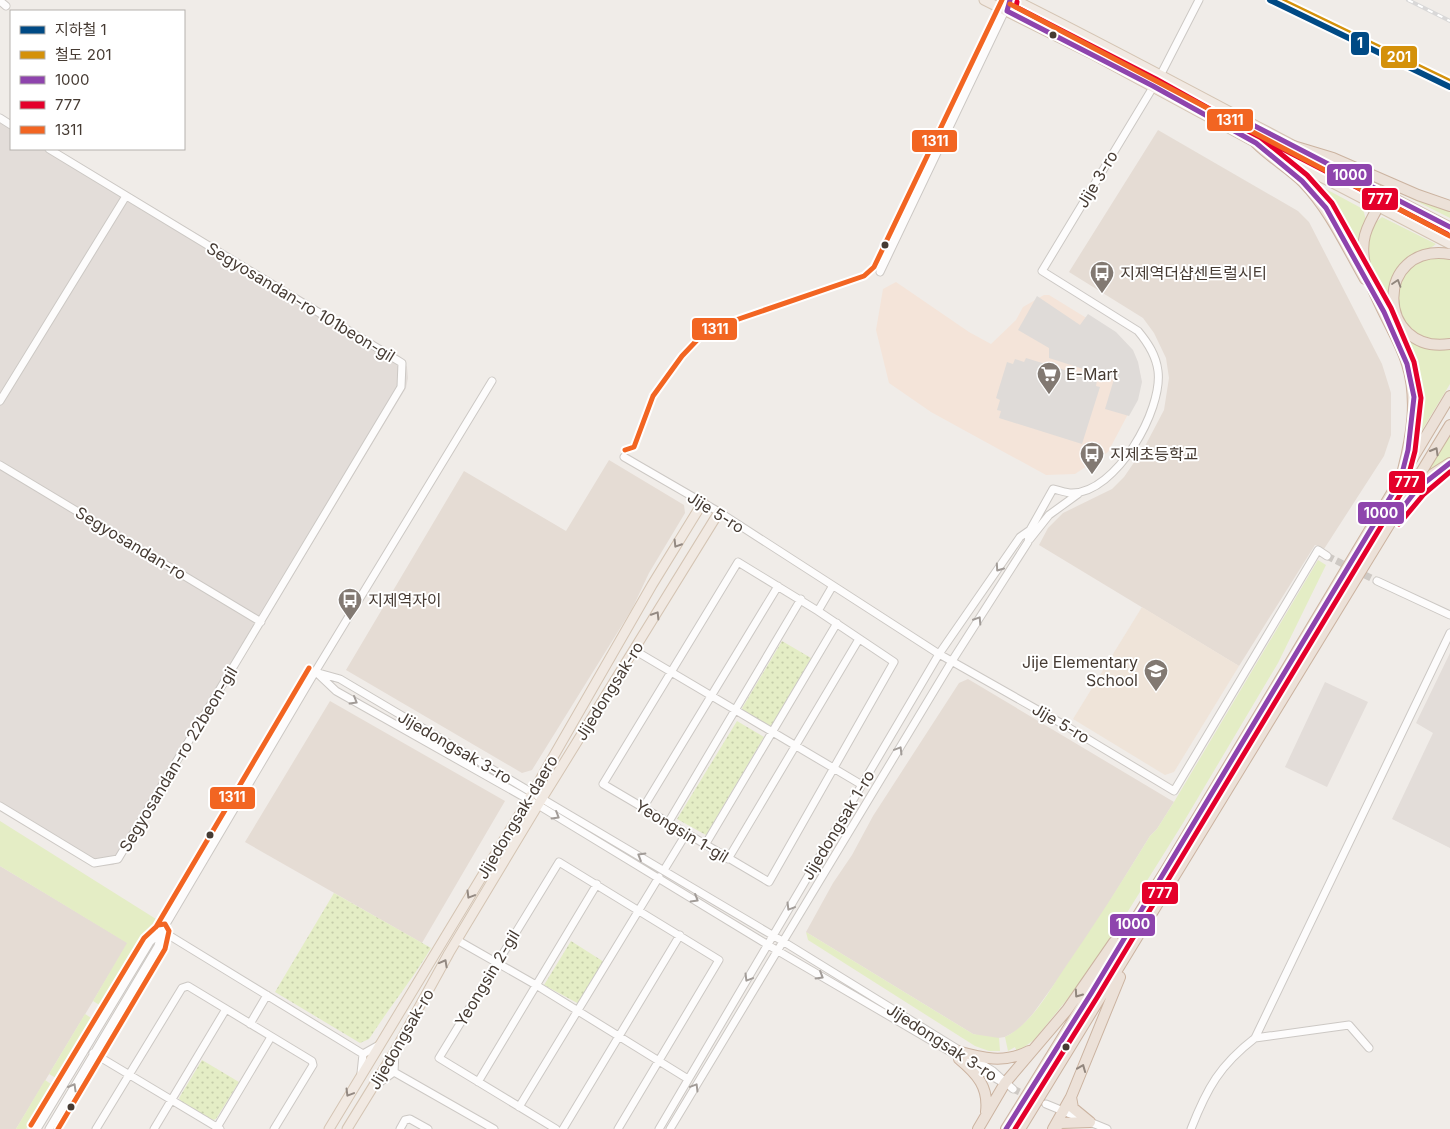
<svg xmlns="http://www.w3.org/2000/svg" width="1450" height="1129" viewBox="0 0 1450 1129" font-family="Inter,'Noto Sans KR',sans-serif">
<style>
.residential{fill:#e5dcd4}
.commercial{fill:#f4e4d9}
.industrial{fill:#e3ddd9}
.education{fill:#efe4d9}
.green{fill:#e4edc5}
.park{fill:url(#park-dots)}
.parking{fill:#dfdbd8}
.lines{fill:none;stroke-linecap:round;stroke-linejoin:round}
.minor-tunnel{stroke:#cec9c4;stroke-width:7;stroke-dasharray:7 3.5;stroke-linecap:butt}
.minor-casing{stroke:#ccc8c4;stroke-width:9}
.major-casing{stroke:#d4c4b3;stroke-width:11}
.highway-casing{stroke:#cbb3a0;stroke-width:12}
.minor{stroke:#fdfcfc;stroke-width:7}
.major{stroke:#f1e9e2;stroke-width:9}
.highway{stroke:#ece1d8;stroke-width:10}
.rail-casing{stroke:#d9d8d8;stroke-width:4}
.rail{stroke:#fff;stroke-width:2;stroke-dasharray:5.5;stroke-linecap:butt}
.bus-1-casing{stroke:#fff;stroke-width:9}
.bus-2-casing{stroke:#fff;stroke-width:9}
.bus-3-casing{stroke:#fff;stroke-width:9}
.bus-1{stroke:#8e44ad;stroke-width:5}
.bus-2{stroke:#e4002b;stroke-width:5}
.bus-3{stroke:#f26522;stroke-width:5}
.rail-1-casing{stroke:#fff;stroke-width:10}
.rail-1{stroke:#d4910a;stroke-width:6}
.metro-1-casing{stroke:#fff;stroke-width:10}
.metro-1{stroke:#004a85;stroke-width:6}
.oneway{stroke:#91867d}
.oneway2{stroke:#938982}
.oneway3{stroke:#a29c98}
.bus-dot{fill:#463b33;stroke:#fff;stroke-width:2}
.labels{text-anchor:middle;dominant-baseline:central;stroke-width:4;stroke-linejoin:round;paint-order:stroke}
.street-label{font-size:16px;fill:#463b33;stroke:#fff}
.poi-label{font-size:16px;fill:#463b33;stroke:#fff;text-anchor:start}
.line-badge{stroke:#fff;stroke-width:2}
.badge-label{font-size:14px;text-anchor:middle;font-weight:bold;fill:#fff}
</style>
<defs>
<pattern id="park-dots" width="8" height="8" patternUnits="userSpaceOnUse" patternTransform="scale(1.25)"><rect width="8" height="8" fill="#e4edc5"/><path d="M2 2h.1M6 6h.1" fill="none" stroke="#c5ccaa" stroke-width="1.8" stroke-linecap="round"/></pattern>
</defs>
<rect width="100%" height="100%" fill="#f0ece8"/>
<path class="residential" d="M1158 130 1298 211 1309 222 1382 364 1391 393V435L1384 456 1324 549 1315 545 1239 666 1039 545 1048 528 1063 513 1112 489 1124 477 1144 448 1164 410 1169 378 1166 358 1154 333 1143 318 1069 272Z
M609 460 684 505 685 513 649 573 632 609 532 770 522 773 346 670 464 471 566 531Z
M968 679 1174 802 1157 829 1150 836 1084 943 1032 1015 1018 1030 1005 1037 991 1039 973 1034 806 932 833 883 852 855 873 816 959 683Z
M330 701 505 801 422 943 245 842Z
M0 866 128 943 16 1129H0Z"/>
<path class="commercial" d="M896 282 969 332 991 344 1016 320 1023 307 1044 295H1049L1124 341 1131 350 1141 377 1136 399 1108 452 1075 474 1046 475 931 412 889 383 876 330 883 289Z"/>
<path class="industrial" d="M0 114 11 121V149H57L401 357 407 367 408 378 406 388 122 859 113 865 96 866 0 809Z
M1450 653V848L1392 819 1433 733 1416 723Z
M1325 682 1368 702 1327 787 1285 767Z"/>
<path class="education" d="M1142 607 1239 666 1174 772 1165 775 1073 719Z"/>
<path class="green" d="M1311 181 1363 209 1366 220 1360 259 1330 206 1310 184Z
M1382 184 1450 209V218Z
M1382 217 1436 244C1428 252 1411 252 1403 261 1386 280 1384 319 1405 335 1414 341 1439 344 1450 347V384L1413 445C1412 429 1422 408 1417 389 1405 351 1358 271 1368 235 1370 227 1376 222 1382 217Z
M1433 257 1450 259V341H1433L1412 331 1401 316 1397 292 1409 265Z
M1450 434V457L1426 474Z
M1318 560 1326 565 1278 663 1183 823 1115 932 1082 981 1034 1040 1017 1052 1015 1047 1008 1051 1005 1037C1031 1024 1046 996 1062 972 1093 927 1122 882 1150 836L1157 829 1174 802Z
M0 821 156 919 101 1006 93 1001 127 943 0 866Z
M806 932 973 1034 999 1038 1000 1051H989L975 1046 808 940Z
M85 1014 93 1019 56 1078 49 1074Z
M45 1080 51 1084 26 1129H16Z"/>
<path class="park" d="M782 641 811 658 771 728 741 710Z
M737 721 764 737 706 835 677 819Z
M334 893 431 948C412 980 389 1008 369 1039L360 1043 275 992Z
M571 941 604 962 579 1004 544 985Z
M202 1060 239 1082 216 1119 213 1120 181 1102 179 1098Z"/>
<path class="parking" d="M1037 296 1080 325 1088 314 1116 332 1133 350 1138 362 1142 382 1138 400 1129 416 1105 409 1114 379 1049 358V348L1018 330Z
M1026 358 1097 380 1096 386 1100 387 1082 444 999 418 1001 411 997 410 1000 400 996 398 1007 362 1013 364 1015 359 1024 362Z"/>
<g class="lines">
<path class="minor-tunnel" d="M1327 556 1377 581
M1013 1089 1046 1104"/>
<defs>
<path id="minor" d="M0 1 6 6
M0 118 11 125
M880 272 1010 0
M0 401 126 196
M624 457 719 512 939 654 1066 726 1174 791 1318 550 1327 556
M0 465 261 622
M1030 539 1049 515 1078 494
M1377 581 1450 615
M818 611 894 662 769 882 603 784 738 562 818 611 832 587
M634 650 862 785
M315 672 340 679 784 942 993 1071 1013 1089
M317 673 336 691 538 805 778 951 1002 1082
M0 806 94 863 118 859 401 387 402 363 49 149
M643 808 778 586
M668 823 801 599
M705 845 837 623
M728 859 859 639
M664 870 686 834
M457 940 536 985 688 1079
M250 1024 267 995
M1255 1038 1349 1025 1369 1048
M93 1053 220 1129
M363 1054 162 931 315 672 492 381
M363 1054 379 1045
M394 1072 494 1129
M394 1072 395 1052
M361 1073 363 1054
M478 1082 597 884
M376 1085 394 1072
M1046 1104 1107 1129
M519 1107 659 877
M37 1129 150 942 162 931 158 946 49 1129
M96 1129 182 988 188 986 312 1061 313 1065 274 1129
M154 1129 226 1009
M216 1129 271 1037
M400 1129 405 1120 410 1119 428 1129
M556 1129 439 1058 559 862 719 960 618 1129
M563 1129 680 935
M659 1129 939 654 1020 537 1030 530 1053 489C1059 490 1066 493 1072 493 1116 493 1163 410 1158 371 1156 355 1148 343 1138 331L1042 271 1161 74 1199 0
M670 1129 952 661 1028 542 1030 530
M1191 1129C1207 1088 1220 1065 1255 1038L1450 633"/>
<path id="major" d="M984 0 1090 53 1269 150 1450 244
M1015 0C1161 73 1304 153 1450 227
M329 1129 533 792 652 585 703 502
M347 1129 395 1051 449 953 538 805 719 512"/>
<path id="highway" d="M1256 143C1271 158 1289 168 1303 182 1330 210 1346 246 1365 279
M1290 145 1333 158 1418 195 1450 206
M1386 194C1378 208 1369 220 1365 235 1354 275 1396 326 1407 364 1418 399 1412 435 1403 470
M1450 254C1373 242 1376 355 1450 344
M1414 494 1433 474 1450 463
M957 1051C982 1058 1004 1064 1029 1051
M959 1059C977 1074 989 1087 986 1112
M1071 1097 1073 1108 1090 1122
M1055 1127 1061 1123 1090 1122
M978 1129 1005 1083 1067 1010 1114 942
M1006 1129 1166 870 1450 396
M1020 1129 1450 425
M1053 1129 1071 1097 1120 977"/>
</defs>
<use href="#minor" class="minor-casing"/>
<use href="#major" class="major-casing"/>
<use href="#highway" class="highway-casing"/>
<use href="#minor" class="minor"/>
<use href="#major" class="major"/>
<use href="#highway" class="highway"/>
<defs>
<path id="rail" d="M1408 0 1450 21"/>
</defs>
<use href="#rail" class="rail-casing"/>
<use href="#rail" class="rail"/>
<defs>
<path id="bus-1" d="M1249 123 1450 227
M1393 520 1418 488 1450 463
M1006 1129 1092 992 1400 481 1408 450 1414 397 1407 364 1384 312 1326 208 1302 181 1256 143 1153 86 1007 11 1010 0"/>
<path id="bus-2" d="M1246 130 1447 234
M1399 524 1424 494 1450 472
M1015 1129 1098 996 1406 485 1415 451 1421 398 1414 362 1391 308 1332 203 1307 175 1260 137 1156 79 1016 7 1017 2"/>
<path id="bus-3" d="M1010 4 1450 236
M625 450 634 447 653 396 682 356 700 337 727 323 864 276 874 267 1002 0
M156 927 309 668
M31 1125 144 938 158 925 165 924 169 931 165 949 58 1129"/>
</defs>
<use href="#bus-1" class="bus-1-casing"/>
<use href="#bus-2" class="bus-2-casing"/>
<use href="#bus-3" class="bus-3-casing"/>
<use href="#bus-1" class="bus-1"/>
<use href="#bus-2" class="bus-2"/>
<use href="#bus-3" class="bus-3"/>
<defs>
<path id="rail-1" d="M1280 0 1450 82"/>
</defs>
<use href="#rail-1" class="rail-1-casing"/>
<use href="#rail-1" class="rail-1"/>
<defs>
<path id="metro-1" d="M1270 0 1450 87"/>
</defs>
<use href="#metro-1" class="metro-1-casing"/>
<use href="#metro-1" class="metro-1"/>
</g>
<defs><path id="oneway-chevron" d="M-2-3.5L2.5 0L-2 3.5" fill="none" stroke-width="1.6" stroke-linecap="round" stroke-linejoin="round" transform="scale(1.25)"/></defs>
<g class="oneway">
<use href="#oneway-chevron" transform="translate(1397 283) rotate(-72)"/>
<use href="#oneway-chevron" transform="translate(1435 451) rotate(-60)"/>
<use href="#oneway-chevron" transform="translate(1078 994) rotate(125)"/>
<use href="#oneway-chevron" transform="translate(1082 1068) rotate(-68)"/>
</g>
<g class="oneway2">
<use href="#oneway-chevron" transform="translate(677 544) rotate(122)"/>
<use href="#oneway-chevron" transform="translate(656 615) rotate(-58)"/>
<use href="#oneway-chevron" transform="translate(470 895) rotate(121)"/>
<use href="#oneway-chevron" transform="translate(444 963) rotate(-61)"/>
<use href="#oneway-chevron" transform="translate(349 1093) rotate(121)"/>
</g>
<g class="oneway3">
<use href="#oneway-chevron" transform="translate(999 568) rotate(125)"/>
<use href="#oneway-chevron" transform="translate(978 620) rotate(-57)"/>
<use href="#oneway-chevron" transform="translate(354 701) rotate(30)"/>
<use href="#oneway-chevron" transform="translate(899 750) rotate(-59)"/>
<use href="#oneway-chevron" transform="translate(556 816) rotate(31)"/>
<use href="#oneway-chevron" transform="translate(641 856) rotate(-149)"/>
<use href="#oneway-chevron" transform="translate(695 899) rotate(31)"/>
<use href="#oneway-chevron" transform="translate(790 907) rotate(121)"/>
<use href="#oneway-chevron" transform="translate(820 976) rotate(31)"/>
<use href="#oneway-chevron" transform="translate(748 978) rotate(121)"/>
<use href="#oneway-chevron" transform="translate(73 1087) rotate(-60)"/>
<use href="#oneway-chevron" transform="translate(695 1087) rotate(-59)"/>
</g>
<defs>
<symbol id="bus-pin" viewBox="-11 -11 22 30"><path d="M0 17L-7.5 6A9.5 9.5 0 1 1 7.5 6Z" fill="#827972" stroke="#fff"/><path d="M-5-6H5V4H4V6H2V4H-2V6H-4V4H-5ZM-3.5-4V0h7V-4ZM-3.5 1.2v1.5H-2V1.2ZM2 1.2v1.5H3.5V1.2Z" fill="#fff"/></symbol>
<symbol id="supermarket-pin" viewBox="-11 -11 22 30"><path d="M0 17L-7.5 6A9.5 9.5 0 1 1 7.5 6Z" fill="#827972" stroke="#fff"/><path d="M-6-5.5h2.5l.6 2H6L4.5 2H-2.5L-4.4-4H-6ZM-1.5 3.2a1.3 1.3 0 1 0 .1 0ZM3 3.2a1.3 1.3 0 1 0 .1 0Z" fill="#fff"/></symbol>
<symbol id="school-pin" viewBox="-11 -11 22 30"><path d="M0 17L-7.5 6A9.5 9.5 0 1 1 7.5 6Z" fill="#827972" stroke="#fff"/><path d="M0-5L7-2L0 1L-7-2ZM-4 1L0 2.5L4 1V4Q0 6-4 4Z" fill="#fff"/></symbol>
</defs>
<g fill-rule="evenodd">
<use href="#bus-pin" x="1088" y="259" width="28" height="38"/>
<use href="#supermarket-pin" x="1035" y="360" width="28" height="38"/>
<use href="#bus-pin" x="1078" y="440" width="28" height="38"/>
<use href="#bus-pin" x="336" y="586" width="28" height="38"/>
<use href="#school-pin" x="1142" y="657" width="28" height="38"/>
</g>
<g class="bus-dot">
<circle cx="1053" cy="35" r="4.5"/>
<circle cx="885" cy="245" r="4.5"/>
<circle cx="210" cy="835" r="4.5"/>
<circle cx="1066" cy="1047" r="4.5"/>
<circle cx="71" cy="1107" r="4.5"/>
</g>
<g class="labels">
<g class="street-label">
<text transform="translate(1097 179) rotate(-59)">Jije 3-ro</text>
<text transform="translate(301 302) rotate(31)">Segyosandan-ro 101beon-gil</text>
<text transform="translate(716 512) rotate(32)">Jije 5-ro</text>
<text transform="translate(131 543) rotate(31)">Segyosandan-ro</text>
<text transform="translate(609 691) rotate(-58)">Jijedongsak-ro</text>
<text transform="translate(1061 723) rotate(30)">Jije 5-ro</text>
<text transform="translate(455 747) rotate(30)">Jijedongsak 3-ro</text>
<text transform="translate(178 759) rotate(-59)">Segyosandan-ro 22beon-gil</text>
<text transform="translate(517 817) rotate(-59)">Jijedongsak-daero</text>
<text transform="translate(838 825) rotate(-59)">Jijedongsak 1-ro</text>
<text transform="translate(682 831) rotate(31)">Yeongsin 1-gil</text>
<text transform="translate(487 978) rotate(-59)">Yeongsin 2-gil</text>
<text transform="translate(401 1039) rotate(-60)">Jijedongsak-ro</text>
<text transform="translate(942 1042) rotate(33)">Jijedongsak 3-ro</text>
</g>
<g class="poi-label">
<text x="1120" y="273">지제역더샵센트럴시티</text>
<text x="1066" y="374">E-Mart</text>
<text x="1110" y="454">지제초등학교</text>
<text x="368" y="600">지제역자이</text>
<text x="1138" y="662" text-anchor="end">Jije Elementary<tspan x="1138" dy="18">School</tspan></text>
</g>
</g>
<g class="line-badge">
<rect x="1350" y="31" width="20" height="25" rx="5" fill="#004a85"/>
<rect x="1380" y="45" width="38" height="24" rx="5" fill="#d4910a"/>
<rect x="1206" y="108" width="48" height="24" rx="5" fill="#f26522"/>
<rect x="911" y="129" width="47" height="24" rx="5" fill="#f26522"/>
<rect x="1326" y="163" width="47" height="24" rx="5" fill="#8e44ad"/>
<rect x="1361" y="187" width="38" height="24" rx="5" fill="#e4002b"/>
<rect x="691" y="317" width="47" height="24" rx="5" fill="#f26522"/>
<rect x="1388" y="470" width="38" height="24" rx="5" fill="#e4002b"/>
<rect x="1357" y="501" width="48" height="24" rx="5" fill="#8e44ad"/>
<rect x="209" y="786" width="47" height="24" rx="5" fill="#f26522"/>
<rect x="1141" y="881" width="38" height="24" rx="5" fill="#e4002b"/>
<rect x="1109" y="913" width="47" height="24" rx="5" fill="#8e44ad"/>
</g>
<g class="badge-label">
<text x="1360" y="48">1</text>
<text x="1399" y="62">201</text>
<text x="1230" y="125">1311</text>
<text x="935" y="146">1311</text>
<text x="1350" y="180">1000</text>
<text x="1380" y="204">777</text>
<text x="715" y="334">1311</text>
<text x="1407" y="487">777</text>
<text x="1381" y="518">1000</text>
<text x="232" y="802">1311</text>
<text x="1160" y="898">777</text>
<text x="1133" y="929">1000</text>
</g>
<rect x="10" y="10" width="175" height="140" fill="#ffffff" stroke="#b5b1ad"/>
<rect x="20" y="26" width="25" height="8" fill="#004a85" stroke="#b5b1ad"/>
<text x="55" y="35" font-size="15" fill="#463b33">지하철 1</text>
<rect x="20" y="51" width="25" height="8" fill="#d4910a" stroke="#b5b1ad"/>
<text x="55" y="60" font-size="15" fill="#463b33">철도 201</text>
<rect x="20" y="76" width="25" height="8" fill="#8e44ad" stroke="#b5b1ad"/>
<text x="55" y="85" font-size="15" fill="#463b33">1000</text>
<rect x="20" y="101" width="25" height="8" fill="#e4002b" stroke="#b5b1ad"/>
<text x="55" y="110" font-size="15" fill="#463b33">777</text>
<rect x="20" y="126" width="25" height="8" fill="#f26522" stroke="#b5b1ad"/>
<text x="55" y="135" font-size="15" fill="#463b33">1311</text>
</svg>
